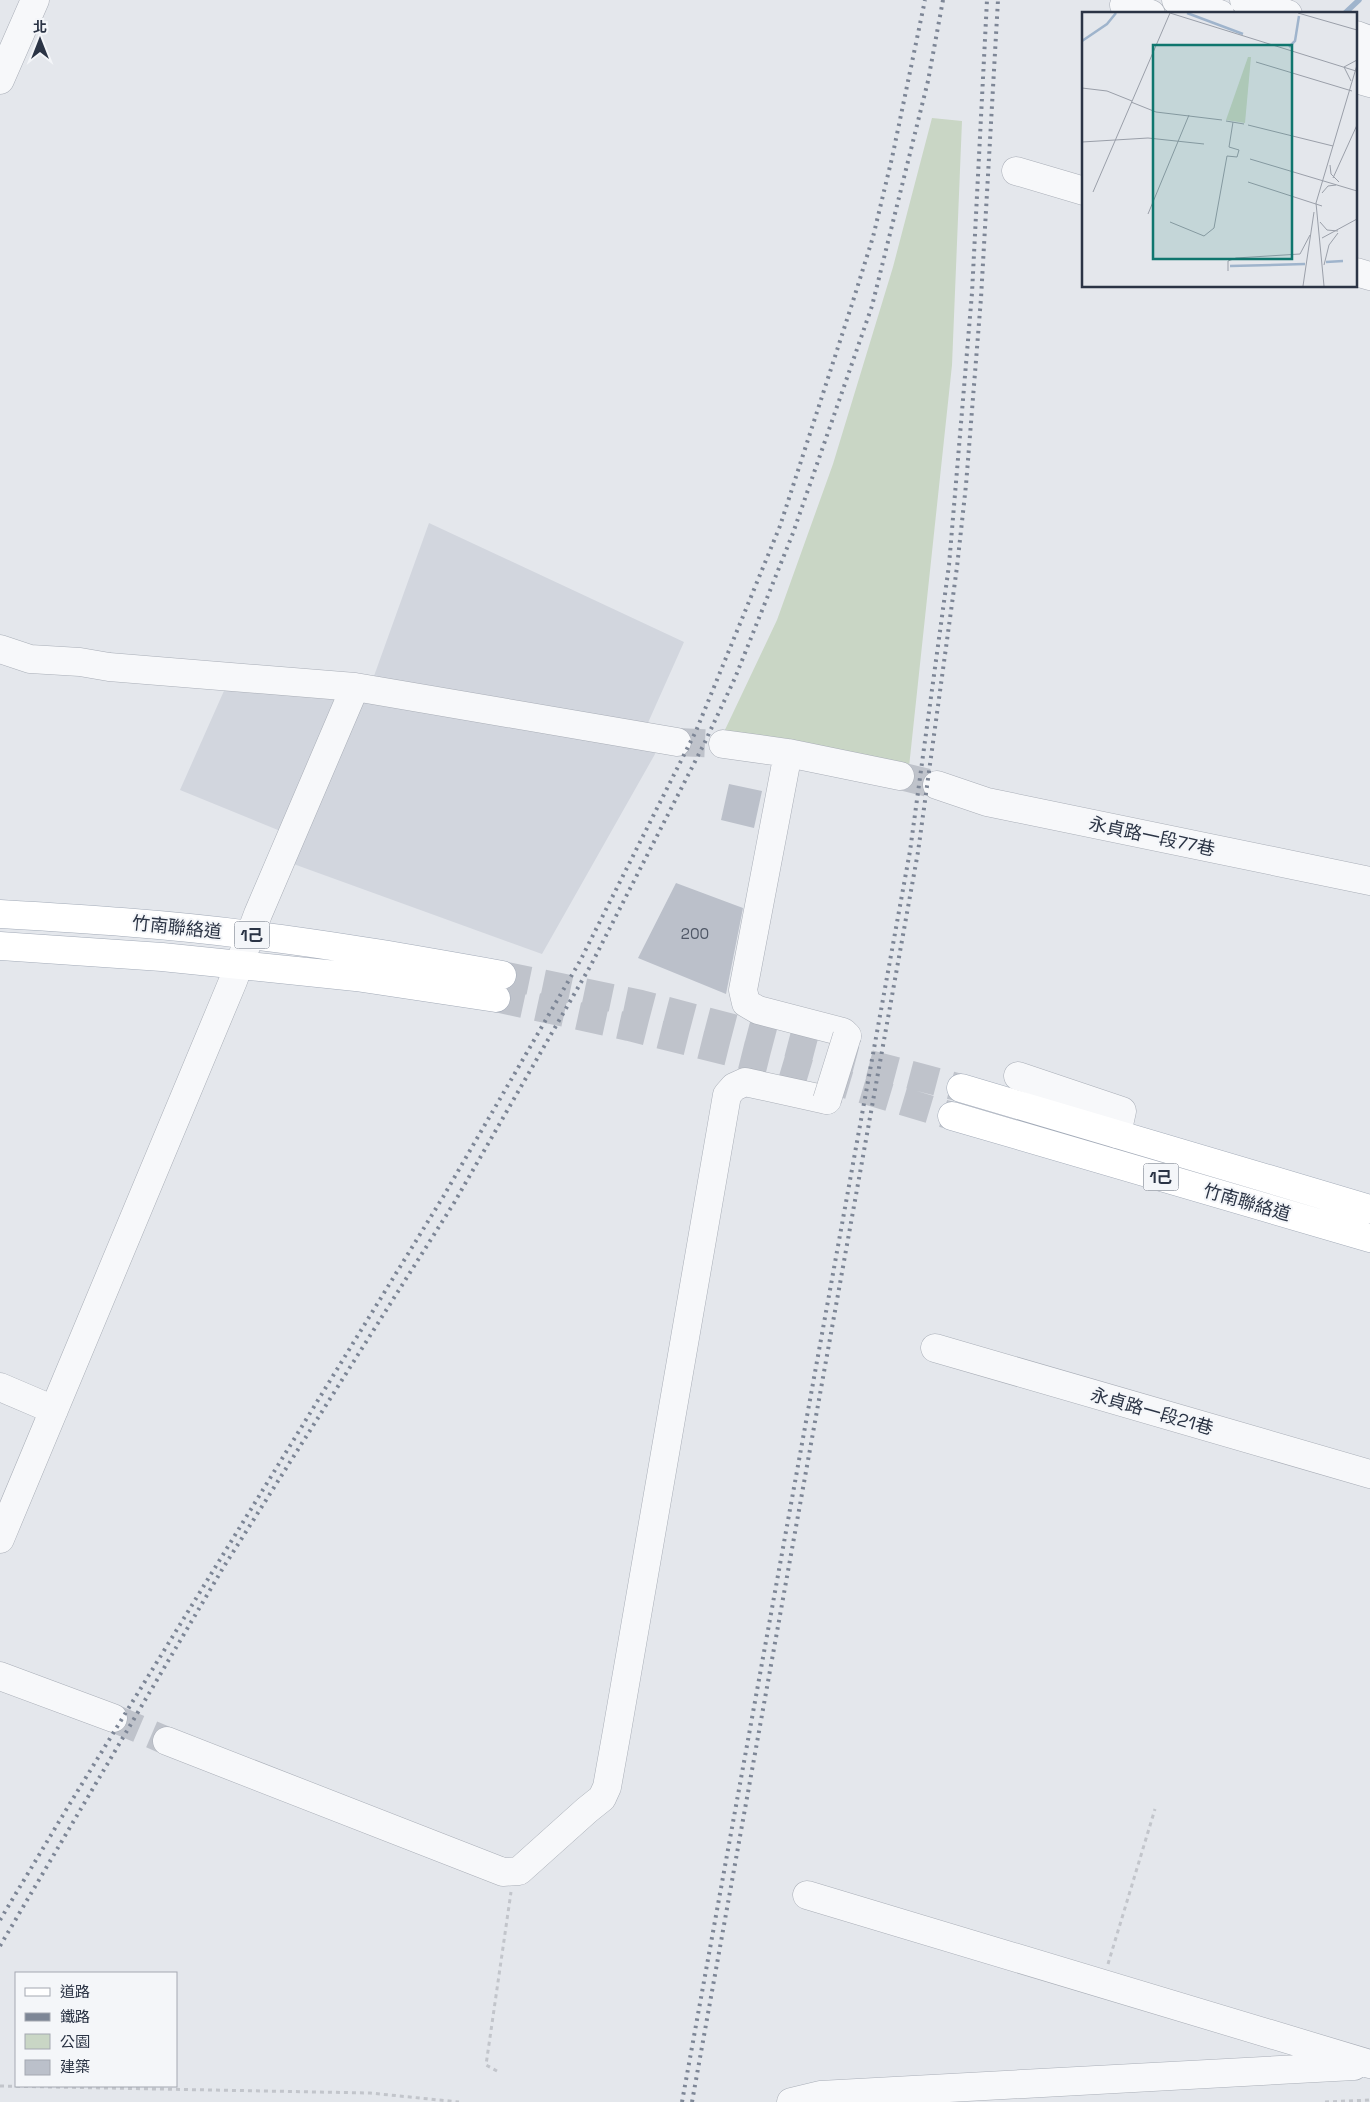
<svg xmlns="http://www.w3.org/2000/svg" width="1370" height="2102" viewBox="0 0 1370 2102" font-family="'Space Grotesk','Noto Sans TC',sans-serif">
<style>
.built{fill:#d2d6de}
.green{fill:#c9d6c5}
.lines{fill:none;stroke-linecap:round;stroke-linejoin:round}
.stream{stroke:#9fb4cc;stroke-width:5.5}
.building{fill:#bbc0ca}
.minor-tunnel{stroke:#bfc3cb;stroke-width:28;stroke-dasharray:28 14;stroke-linecap:butt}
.major-tunnel{stroke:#bfc3cb;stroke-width:28;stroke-dasharray:28 14;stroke-linecap:butt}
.minor-casing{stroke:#a9aeb7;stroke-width:29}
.major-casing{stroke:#a3abb8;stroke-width:29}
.path{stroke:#c2c5cb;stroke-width:3;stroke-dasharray:4 4;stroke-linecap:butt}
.minor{stroke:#f7f8fa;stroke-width:28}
.major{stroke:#fff;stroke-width:28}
.rail{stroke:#7d8696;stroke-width:4;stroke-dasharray:2.5 5;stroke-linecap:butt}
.minor-bridge-casing{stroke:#a9aeb7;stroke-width:29;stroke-linecap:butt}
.minor-bridge{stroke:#f7f8fa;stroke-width:28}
.labels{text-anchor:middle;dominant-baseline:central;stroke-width:4;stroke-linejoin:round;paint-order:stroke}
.number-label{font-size:15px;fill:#4f5766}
.shield{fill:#f4f6f9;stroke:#676e7b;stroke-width:1}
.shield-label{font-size:16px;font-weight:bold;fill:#2b3445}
.street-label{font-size:18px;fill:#2b3445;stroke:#f4f6f9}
.inset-river{fill:none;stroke:#9fb4cc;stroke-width:2.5}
.inset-road{fill:none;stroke:#9a9fa9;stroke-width:1}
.view{fill:#0f766e;fill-opacity:0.15;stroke:#0f766e;stroke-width:2.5}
.inset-edge{fill:none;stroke:#2b3445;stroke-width:2.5}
</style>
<rect width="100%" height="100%" fill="#e4e7ec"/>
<path class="built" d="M429 523 684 642 647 725 659 747 542 954 288 862 300 839 180 790 227 684 343 695 374 676Z"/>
<path class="green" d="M932 118 962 121 952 365 909 767 723 734 777 620 833 464 893 267Z"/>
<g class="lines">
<path class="stream" d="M1344 14 1359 0"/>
</g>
<path class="building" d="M729 784 762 791 754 828 721 820Z
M676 883 743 908 726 994 638 958Z"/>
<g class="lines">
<path class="minor-tunnel" d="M677 742 723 744
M900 776 937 785
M113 1718 167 1741"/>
<path class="major-tunnel" d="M502 975 641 1004 961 1088
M496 998 629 1027 774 1063 952 1116"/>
<defs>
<path id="minor" d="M1126 0 1124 5 1151 14
M1176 0 1220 14
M1244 0 1288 14
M1356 35 1370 40
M1356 57 1370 61
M1356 79 1370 83
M0 80 35 0
M1016 171 1084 191
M1356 272 1370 276
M0 649 30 659 80 662 109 667 355 687 677 742
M723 744 788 753 900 776
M788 753 743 990 746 1003 758 1010 843 1032 847 1036
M937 785 987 802 1370 881
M1018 1076 1122 1111 1117 1134
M935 1348 1370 1474
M0 1387 54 1410
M0 1539 233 981 258 914 355 687
M0 1676 113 1718
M167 1741 503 1872 519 1871 587 1810 602 1798 607 1787 617 1731 727 1095 734 1087 745 1082 827 1100
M807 1895 1370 2064
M791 2102 820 2095 1354 2066"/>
<path id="major" d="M0 914C84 919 167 924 250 935 334 945 418 960 502 975
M0 946 162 957 356 977 496 998
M961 1088 1370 1209
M952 1116 1370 1238"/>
</defs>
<use href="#minor" class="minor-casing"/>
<use href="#major" class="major-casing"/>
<path class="path" d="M1108 1964 1155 1809
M497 2071 486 2065 511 1892
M0 2086 370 2093 459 2102
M1325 2102 1370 2100"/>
<use href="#minor" class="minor"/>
<use href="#major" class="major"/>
<path class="rail" d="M0 1920 69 1805 443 1197 580 961 696 731 780 526 853 301 873 237 892 158 925 0
M0 1946 223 1568 454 1203 591 965 704 744 735 678 793 533 872 306 928 81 943 0
M682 2102 910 851 949 565 972 293 987 0
M692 2102 918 852 957 567 966 485 981 298 998 0"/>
<defs>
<path id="minor-bridge" d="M827 1100 847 1036"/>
</defs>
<use href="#minor-bridge" class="minor-bridge-casing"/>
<use href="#minor-bridge" class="minor-bridge"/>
</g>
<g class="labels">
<g class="number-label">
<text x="695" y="933">200</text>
</g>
<g class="shield">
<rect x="234.5" y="921.5" width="35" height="27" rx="4"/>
<rect x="1143.5" y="1163.5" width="35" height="27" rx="4"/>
</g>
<g class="shield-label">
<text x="252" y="935">1己</text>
<text x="1161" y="1177">1己</text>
</g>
<g class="street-label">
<text transform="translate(1152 836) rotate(12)">永貞路一段77巷</text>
<text transform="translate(177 927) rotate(6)">竹南聯絡道</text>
<text transform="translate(1247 1202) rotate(16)">竹南聯絡道</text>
<text transform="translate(1152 1411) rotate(16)">永貞路一段21巷</text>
</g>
</g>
<g transform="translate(1082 12)">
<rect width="275" height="275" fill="#e4e7ec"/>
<path d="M166 45H169L163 111 144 108Z" fill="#c9d6c5"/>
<path class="inset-river" d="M105 1 161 22M0 29 25 12 34 1M207 35 213 29 217 4M244 250 261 249M148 254 223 252"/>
<path class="inset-road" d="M88 1 274 59M216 1 275 18M174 50 270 79M269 69 262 55 275 48M0 76 25 79 50 89M49 90 74 100 140 108M144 109 162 112M166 113 251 134M0 130 66 126 122 132M168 147 275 179M248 153 249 162 257 170M251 166 275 113M166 170 240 194M11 180 88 1M240 181 246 174 254 173M66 202 107 103M88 210 122 224 132 216 145 144 155 145 157 138 147 135 151 110M238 210 245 218 256 219M240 226 275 207M242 253 247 233 256 221M146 259V249L154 246 218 242 228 223M221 274 232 200M242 274 234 191 275 53"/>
<path class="view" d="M71 33H210V247H71Z"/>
<rect width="275" height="275" class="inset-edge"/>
</g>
<rect x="15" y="1972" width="162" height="115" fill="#f4f6f9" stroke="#a4a8b1"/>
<rect x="25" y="1988" width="25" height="8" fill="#ffffff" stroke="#a4a8b1"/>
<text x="60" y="1997" font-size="15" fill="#2b3445">道路</text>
<rect x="25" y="2013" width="25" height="8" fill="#7d8696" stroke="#a4a8b1"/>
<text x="60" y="2022" font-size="15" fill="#2b3445">鐵路</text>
<rect x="25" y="2034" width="25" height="15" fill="#c9d6c5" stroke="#a4a8b1"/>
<text x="60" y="2047" font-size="15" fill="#2b3445">公園</text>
<rect x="25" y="2060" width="25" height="15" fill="#bbc0ca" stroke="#a4a8b1"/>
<text x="60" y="2072" font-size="15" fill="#2b3445">建築</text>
<g transform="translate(40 40)" stroke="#f4f6f9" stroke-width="4" paint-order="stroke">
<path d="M0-4L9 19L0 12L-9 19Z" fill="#2b3445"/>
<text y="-8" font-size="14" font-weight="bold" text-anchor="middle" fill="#2b3445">北</text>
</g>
</svg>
